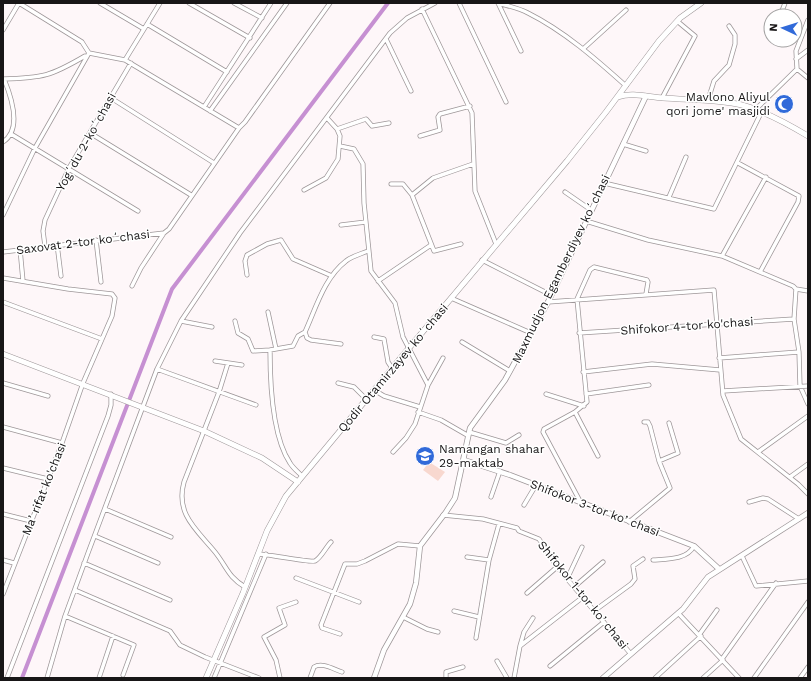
<svg xmlns="http://www.w3.org/2000/svg" width="811" height="681" viewBox="0 0 811 681" font-family="'Work Sans',sans-serif">
<style>
.green{fill:#f8d8cf}
.lines{fill:none;stroke-linecap:round;stroke-linejoin:round}
.canal{stroke:#c690d2;stroke-width:4}
.minor-casing{stroke:#9e9799;stroke-width:5}
.tertiary-casing{stroke:#9e9799;stroke-width:6}
.secondary-casing{stroke:#9e9799;stroke-width:6}
.minor{stroke:#fff;stroke-width:3.5}
.tertiary{stroke:#fff;stroke-width:4.5}
.secondary{stroke:#fff;stroke-width:5}
.labels{text-anchor:middle;dominant-baseline:central;stroke-width:3;stroke-linejoin:round;paint-order:stroke}
.poi-label{font-size:12px;fill:#181617;stroke:#fff;text-anchor:end}
.street-label{font-size:12px;fill:#181617;stroke:#fff}
</style>
<rect width="100%" height="100%" fill="#fef7f9"/>
<path class="green" d="M429 462 445 472 438 481 423 470Z"/>
<g class="lines">
<path class="canal" d="M22 678 172 289 388 3"/>
<defs>
<path id="minor" d="M19 3 82 42 89 53 125 60 239 128
M100 3 144 29
M189 3 250 38
M234 3 262 18
M459 3 506 102
M498 3C508 6 519 8 528 13 564 31 596 59 626 86
M498 3 521 51
M422 9 472 113 475 191 496 244
M782 11 785 3
M147 24 227 72
M3 30 19 3
M386 39 411 91
M583 49 626 10
M796 59 808 50
M125 60 160 3
M797 69 808 78
M3 79C43 78 51 76 85 56
M111 98 214 163
M662 98 695 36 677 21
M708 100 714 81 729 65 735 44V35L729 26
M204 107 271 3
M756 109 797 69 796 51 808 20
M210 111 287 3
M337 129 366 119 372 126 389 123
M90 133 191 195
M11 134 138 211
M420 136 440 130 438 117 440 114 470 106
M3 142C23 129 11 96 4 79
M623 144 646 151
M340 146 354 149 363 164 364 203 371 271 395 303 403 337 428 385
M738 163 799 196 798 202 760 272
M604 183 714 209 761 113
M391 184H403L412 195 434 251 461 244
M304 190 326 178 338 159 340 136 337 129 327 118
M565 192 591 210
M412 195 433 178 473 164
M669 197 686 157
M3 215 35 148 89 53
M586 221 648 240 722 256 793 286 796 289 794 319 799 352 800 386 808 404
M341 225 366 222
M96 240 101 282
M57 244 61 276
M45 246 43 231 45 220 69 168 131 63
M20 249 23 281
M3 252 164 233
M722 256 766 177
M482 260 551 295
M247 275 245 261 247 255 267 244 281 240 293 259 332 276
M3 278 68 289 112 294 115 298 112 316 83 383 62 443 3 594
M378 281 431 245
M132 286 141 268 164 233 169 229 239 128 245 122 330 3
M796 289 808 291
M451 298 531 333
M3 302 102 339
M548 302 714 290 723 395 741 439 798 484 808 494
M268 312 276 349
M181 321 212 327
M235 321 238 333 248 339 253 351 270 350
M305 332 307 338 311 340 341 344
M579 333 794 319
M374 337 384 339 388 362 392 368
M462 342 510 371
M719 358 799 352
M215 361 242 365
M228 363 219 392 184 482C175 514 197 530 215 552 227 567 228 577 245 587
M157 369 256 405
M583 372 652 364 720 370
M3 383 48 396
M338 383 354 387 366 399
M374 390 384 396 420 407
M723 391 808 386
M546 394 584 406
M586 394 649 385
M418 412 441 420 467 435
M575 412 598 456
M3 427 62 443
M469 432 506 443 519 435
M393 452 406 438 415 424 428 385 443 358
M758 452 808 416
M659 461 678 453 669 423
M3 468 48 479
M302 476C298 472 293 468 290 463 272 436 270 382 270 350L293 346 298 336 305 332C316 308 324 278 346 261 352 256 361 254 368 251
M790 477 808 464
M491 497 500 471
M749 502 763 498 768 499 799 519
M581 503 543 432 544 429 575 412 587 402 577 299 590 270 594 267 647 280 648 282 646 294
M524 505 536 485
M105 509 171 537
M3 514 31 521
M443 515 483 519 517 528 519 531 539 539 557 567 630 653
M629 522 670 488 659 461 650 426 648 422H644
M95 536 158 563
M258 554C268 554 311 563 315 561 321 558 326 547 331 542
M742 556 756 586 808 581
M467 557 489 560
M3 560 14 563
M653 560C667 559 687 560 694 546
M84 563 170 600
M296 578 359 602
M567 579 582 547
M574 587 603 562
M75 590 170 631 180 645 205 657 259 678
M527 593 557 567
M454 611 479 617
M594 611 631 584 635 579 633 566 643 559
M678 613 739 678
M65 616 134 645 123 675
M403 617 427 629 438 632
M340 634 322 628 321 625 345 564H357L365 561 398 544 420 546
M699 635 717 610
M476 638 489 560 499 524
M520 646 524 632 533 618
M722 659 776 583
M497 661 507 678
M550 666 604 622
M7 678 108 416 111 405V394
M47 678 65 616 88 553 157 369 181 321 240 233 390 33 407 18 435 3
M99 678 113 636
M214 678 266 554
M280 678 276 660 264 637 285 625 279 608 296 602
M310 678 314 667C322 662 333 669 342 672
M446 678V672L463 667
M514 678 520 646 583 597
M655 678 701 636
M703 678 723 660
M754 678 808 602
M800 678 808 667"/>
<path id="tertiary" d="M464 460 510 475 694 546 719 569
M374 678 384 650 410 604 416 583 420 546 446 512 455 498 470 428 505 380 548 302 646 96
M603 678 683 609 708 577 808 513"/>
<path id="secondary" d="M618 97C632 92 648 97 663 98 689 100 716 99 742 105 765 111 788 124 808 136
M3 354 204 431 262 458 298 482
M206 678 243 593 267 531 286 496 409 348 567 161 606 112 659 41 680 18 701 3"/>
</defs>
<use href="#minor" class="minor-casing"/>
<use href="#tertiary" class="tertiary-casing"/>
<use href="#secondary" class="secondary-casing"/>
<use href="#minor" class="minor"/>
<use href="#tertiary" class="tertiary"/>
<use href="#secondary" class="secondary"/>
</g>
<defs>
<symbol id="mosque-disc" viewBox="-11 -11 22 22"><circle r="9.5" fill="#316ad9" stroke="#fff"/><path d="M3.5-4.9A6 6 0 1 0 3.5 4.9A5 5 0 1 1 3.5-4.9Z" fill="#fff"/></symbol>
<symbol id="school-disc" viewBox="-11 -11 22 22"><circle r="9.5" fill="#316ad9" stroke="#fff"/><path d="M0-5L7-2L0 1L-7-2ZM-4 1L0 2.5L4 1V4Q0 6-4 4Z" fill="#fff"/></symbol>
</defs>
<g fill-rule="evenodd">
<use href="#mosque-disc" x="773" y="93" width="22" height="22"/>
<use href="#school-disc" x="414" y="445" width="22" height="22"/>
</g>
<g class="labels">
<g class="poi-label">
<text x="770" y="97">Mavlono Aliyul<tspan x="770" dy="14">qori jome' masjidi</tspan></text>
<text x="439" y="449" text-anchor="start">Namangan shahar<tspan x="439" dy="14">29-maktab</tspan></text>
</g>
<g class="street-label">
<text transform="translate(86 142) rotate(-61)">Yogʻdu 2-koʻchasi</text>
<text transform="translate(83 242) rotate(-7)">Saxovat 2-tor koʻchasi</text>
<text transform="translate(561 269) rotate(-64)">Maxmudjon Egamberdiyev koʻchasi</text>
<text transform="translate(687 326) rotate(-4)">Shifokor 4-tor ko'chasi</text>
<text transform="translate(393 368) rotate(-50)">Qodir Otamirzayev koʻchasi</text>
<text transform="translate(44 489) rotate(-68)">Maʼrifat ko'chasi</text>
<text transform="translate(595 508) rotate(21)">Shifokor 3-tor koʼchasi</text>
<text transform="translate(583 595) rotate(51)">Shifokor 1-tor koʼchasi</text>
</g>
</g>
<rect width="811" height="681" fill="none" stroke="#181617" stroke-width="8"/>
<g transform="translate(783 28) rotate(274)"><circle r="19" fill="#ffffff" stroke="#a3a2a2"/>
<path d="M0-3L7 15L0 10L-7 15Z" fill="#316ad9"/>
<text y="-6" font-size="11" font-weight="bold" text-anchor="middle" fill="#181617">N</text>
</g>
</svg>
